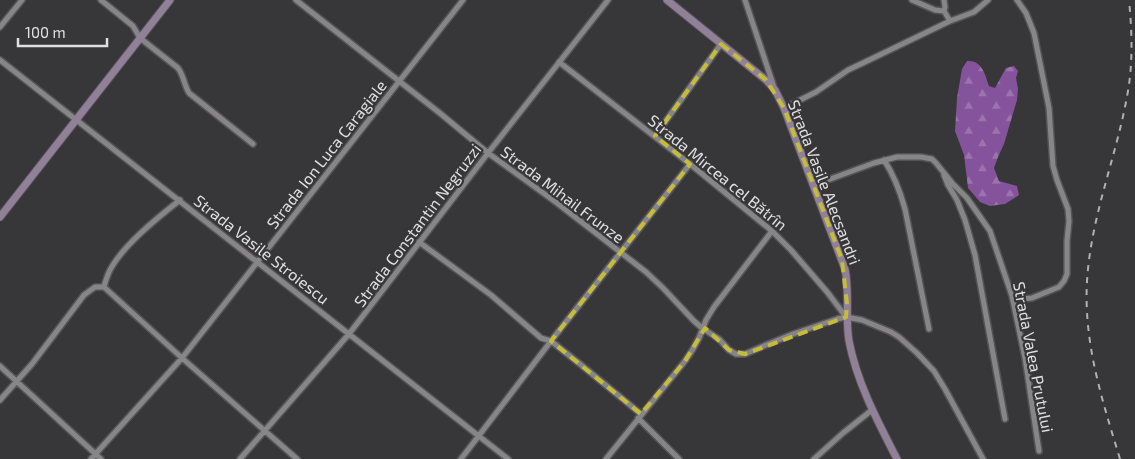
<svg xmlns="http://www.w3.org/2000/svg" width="1135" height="459" viewBox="0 0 1135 459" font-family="'Exo 2',sans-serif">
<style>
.forest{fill:url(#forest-firs)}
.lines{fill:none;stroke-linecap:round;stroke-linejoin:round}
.street-casing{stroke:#555355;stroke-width:8}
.secondary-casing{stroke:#555355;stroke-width:9}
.street{stroke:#868587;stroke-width:5}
.secondary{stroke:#908098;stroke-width:7}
.rail{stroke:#b1b0b2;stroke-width:2;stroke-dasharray:6 6;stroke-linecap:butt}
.marked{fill:none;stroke:#c6bc3c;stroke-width:4;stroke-dasharray:10 6;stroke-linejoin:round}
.labels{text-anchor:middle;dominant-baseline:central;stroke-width:4.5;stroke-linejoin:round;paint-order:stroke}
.street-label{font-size:16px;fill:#e0dfe1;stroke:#373638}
</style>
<defs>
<pattern id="forest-firs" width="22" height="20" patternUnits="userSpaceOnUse" patternTransform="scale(1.25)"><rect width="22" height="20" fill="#85529c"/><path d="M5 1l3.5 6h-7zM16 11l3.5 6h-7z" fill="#9c73ae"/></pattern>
</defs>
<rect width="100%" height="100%" fill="#373638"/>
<path class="forest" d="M967 61C982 60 985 74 989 86L995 88 1006 68 1014 66 1018 71 1016 78 1018 89 1017 100 1004 144 998 157 994 168 999 181 1017 186 1019 195 1005 204 990 206 980 202 968 188 964 155 955 131 957 98 962 69Z"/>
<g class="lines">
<defs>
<path id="street" d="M101 0 133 26 140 38 178 68C184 76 184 85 189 93L253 144
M296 0 441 114 488 153 557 203 646 272 663 288 694 321 702 328 719 339 729 350 736 354H745L766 345 793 334 837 319 846 317 862 320 891 332 899 337 917 353 934 371 945 389 983 459
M745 0 774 87
M912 0 935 10 944 11
M944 0 945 7 944 11 950 21
M0 27 22 0
M0 60 508 459
M559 62 690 164 772 231 791 250 828 293 846 317
M784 108 816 92 848 70 865 62 950 21 974 12 988 0
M655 136 721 44
M884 160C894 175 900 191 905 209L929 329
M944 175 948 185 957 200 965 220 975 255 1005 419
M814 185 874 163 897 157H921L932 159 936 163 953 184 967 198 990 231 1012 296 1025 358 1039 451
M419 242 491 295 541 338 551 341 580 364 641 414
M104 287 182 358 297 459
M1012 296 1022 299 1032 298 1059 287 1064 281 1067 274V241L1069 221 1068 209 1057 180 1053 166 1049 108 1034 33 1026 13 1017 0
M0 366 101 459
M0 400 32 364 84 295 95 287H104C105 282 107 277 109 272 121 247 157 218 180 200
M638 418 679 459
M91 459 182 358 463 0
M240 459 349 334 488 153 608 0
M461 459 551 341 690 164
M606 459 685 361 693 349 699 338 706 320 714 307 772 231
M814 459 843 433 872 410"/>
<path id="secondary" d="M667 0 766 80 775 90 784 108 845 269C850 293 845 317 849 341 857 383 878 422 897 459
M0 217 170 0"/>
</defs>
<use href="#street" class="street-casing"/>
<use href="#secondary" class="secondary-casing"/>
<use href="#street" class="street"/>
<use href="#secondary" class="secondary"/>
<path class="rail" d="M1120 459C1101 396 1081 336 1088 269 1094 208 1118 151 1128 91 1133 61 1132 31 1129 0"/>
</g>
<path class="marked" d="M721 44 766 80 784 108 842 260 847 304 846 317 745 354 729 350 705 328 685 361 641 414 551 341 690 164 655 136Z"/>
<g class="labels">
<g class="street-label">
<text transform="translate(326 154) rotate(-52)">Strada Ion Luca Caragiale</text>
<text transform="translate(718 172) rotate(39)">Strada Mircea cel Bătrîn</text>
<text transform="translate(825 182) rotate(69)">Strada Vasile Alecsandri</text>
<text transform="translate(563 194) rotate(37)">Strada Mihail Frunze</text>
<text transform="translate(417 225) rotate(-53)">Strada Constantin Negruzzi</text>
<text transform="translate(262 249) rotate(38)">Strada Vasile Stroiescu</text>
<text transform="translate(1034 357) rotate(79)">Strada Valea Prutului</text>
</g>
</g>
<path d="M18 38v8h89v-8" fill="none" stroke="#e0dfe1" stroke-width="2.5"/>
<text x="25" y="38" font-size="15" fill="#e0dfe1" stroke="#373638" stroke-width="4" paint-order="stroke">100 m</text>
</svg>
